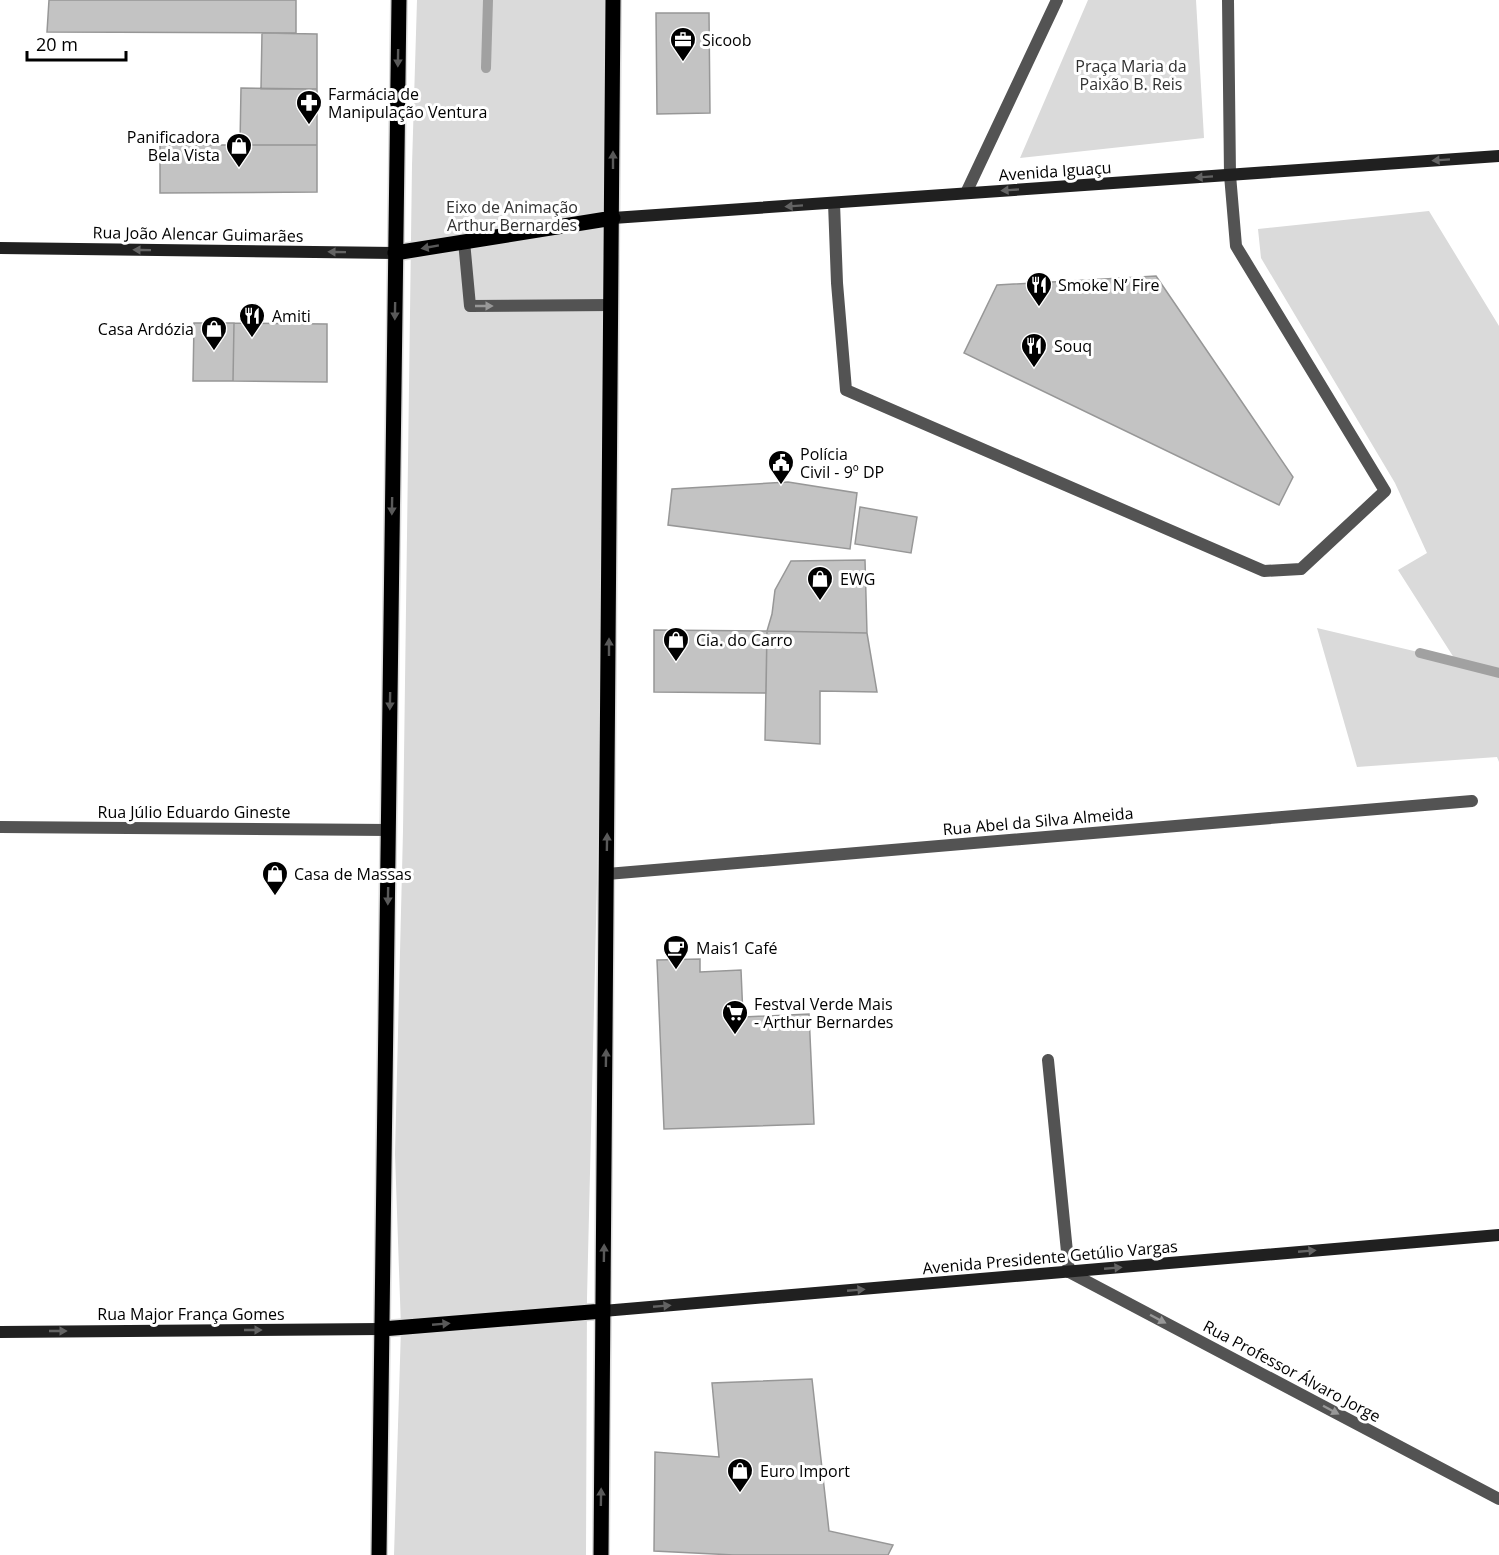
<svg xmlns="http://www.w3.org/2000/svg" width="1499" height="1555" viewBox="0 0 1499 1555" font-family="'Open Sans',sans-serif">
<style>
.green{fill:#dadada}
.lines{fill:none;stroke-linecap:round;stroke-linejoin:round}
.stream{stroke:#a1a1a1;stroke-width:10}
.building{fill:#c3c3c3;stroke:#979797;stroke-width:1.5}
.primary-casing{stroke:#dbdbdb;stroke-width:18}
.service{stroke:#535353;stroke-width:12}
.minor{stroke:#535353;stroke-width:12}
.tertiary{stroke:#535353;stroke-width:12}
.secondary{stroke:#202020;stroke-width:12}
.primary{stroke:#000;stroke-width:15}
.oneway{fill:#595959}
.oneway2{fill:#636363}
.oneway3{fill:#989898}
.labels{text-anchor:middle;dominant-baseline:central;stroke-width:6;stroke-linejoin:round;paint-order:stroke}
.poi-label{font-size:16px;fill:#000;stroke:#fff;text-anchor:start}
.park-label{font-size:16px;fill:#313131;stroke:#fff}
.street-label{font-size:16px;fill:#000;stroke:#fff}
</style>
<rect width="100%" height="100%" fill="#fff"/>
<path class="green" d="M417 0H610L613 218 587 1298 586 1555H394L401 1328 395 1154 403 831 412 165Z
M1088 0H1196L1204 138 1020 158Z
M1429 211 1499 326V762L1497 757 1357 767 1317 628 1456 661 1398 570 1427 553 1395 483 1261 258 1258 229Z"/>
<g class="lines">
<path class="stream" d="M486 68 488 0
M1420 653 1499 673"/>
</g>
<path class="building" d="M49 0H296V33L47 32Z
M656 13H709L710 113 657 114Z
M262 33 317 34V89H261Z
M241 88 317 89V145H240Z
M160 145H317V192L160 193Z
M1156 276 1293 477 1279 505 964 353 997 285Z
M194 323H234L233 381H193Z
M234 323 327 324V382L233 381Z
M788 482 857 493 850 549 668 525 672 489Z
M860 507 917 517 911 553 855 544Z
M865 560 867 633 767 631 772 614 775 590 791 561Z
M654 630 767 631 766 693 654 692Z
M767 631 867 633 877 692 820 691V744L765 740Z
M700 959V972L741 970 743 1017 809 1014 814 1124 664 1129 657 960Z
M812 1379 829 1531 893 1545 888 1555H734L654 1551 655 1452 719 1457 712 1383Z"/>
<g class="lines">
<defs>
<path id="primary" d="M395 253 613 218
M382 1329 603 1311
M379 1555 399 0
M601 1555 613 0"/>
</defs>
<use href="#primary" class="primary-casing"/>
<path class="service" d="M834 203 837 283 846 390 1264 571 1301 569 1385 491 1236 246 1230 175
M464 241 470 306 612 305
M1048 1060 1069 1272"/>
<path class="minor" d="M1228 0 1230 175
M966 193 1057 0
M0 827 389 830
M607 874 1472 801"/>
<path class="tertiary" d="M1069 1272 1499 1499"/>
<path class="secondary" d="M613 218 1499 156
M0 248 395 253
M603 1311 1499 1235
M0 1332 382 1329"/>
<use href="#primary" class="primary"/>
</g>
<defs><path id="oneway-solid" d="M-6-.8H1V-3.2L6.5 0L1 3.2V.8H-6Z" transform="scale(1.5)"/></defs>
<g class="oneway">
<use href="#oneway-solid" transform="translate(398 58) rotate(91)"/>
<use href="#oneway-solid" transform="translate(613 160) rotate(-90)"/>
<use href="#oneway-solid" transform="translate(430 247) rotate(170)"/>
<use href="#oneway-solid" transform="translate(395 311) rotate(91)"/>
<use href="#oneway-solid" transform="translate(392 506) rotate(91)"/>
<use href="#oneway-solid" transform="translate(609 647) rotate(-90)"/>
<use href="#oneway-solid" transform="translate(390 701) rotate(91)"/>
<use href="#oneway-solid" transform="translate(607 842) rotate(-89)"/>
<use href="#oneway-solid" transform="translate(388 896) rotate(91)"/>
<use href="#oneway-solid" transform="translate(606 1058) rotate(-89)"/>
<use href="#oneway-solid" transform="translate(604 1253) rotate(-89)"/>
<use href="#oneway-solid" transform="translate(441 1324) rotate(-5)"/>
<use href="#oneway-solid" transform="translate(601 1497) rotate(-89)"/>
</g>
<g class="oneway2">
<use href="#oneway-solid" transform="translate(1441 160) rotate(176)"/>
<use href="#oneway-solid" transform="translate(1204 177) rotate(176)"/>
<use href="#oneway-solid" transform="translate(1010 190) rotate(176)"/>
<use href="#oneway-solid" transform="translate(794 206) rotate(176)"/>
<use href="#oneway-solid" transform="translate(142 250) rotate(-179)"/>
<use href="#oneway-solid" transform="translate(337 252) rotate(-179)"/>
<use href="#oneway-solid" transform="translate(1307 1251) rotate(-5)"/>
<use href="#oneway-solid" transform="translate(1113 1268) rotate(-5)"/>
<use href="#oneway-solid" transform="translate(856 1290) rotate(-5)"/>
<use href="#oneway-solid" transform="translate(662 1306) rotate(-5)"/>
<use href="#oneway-solid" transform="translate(253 1330)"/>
<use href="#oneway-solid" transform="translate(58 1331)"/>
</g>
<g class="oneway3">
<use href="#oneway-solid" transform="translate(484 306)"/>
<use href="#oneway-solid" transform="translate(1158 1319) rotate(28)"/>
<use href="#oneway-solid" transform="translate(1331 1410) rotate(28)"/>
</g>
<defs>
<symbol id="office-pin" viewBox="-11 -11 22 30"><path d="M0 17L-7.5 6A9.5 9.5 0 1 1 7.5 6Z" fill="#000" stroke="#fff"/><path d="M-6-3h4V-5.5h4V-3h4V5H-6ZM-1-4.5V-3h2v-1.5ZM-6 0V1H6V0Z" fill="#fff"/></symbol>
<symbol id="pharmacy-pin" viewBox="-11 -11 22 30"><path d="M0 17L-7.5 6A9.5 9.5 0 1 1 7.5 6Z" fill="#000" stroke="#fff"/><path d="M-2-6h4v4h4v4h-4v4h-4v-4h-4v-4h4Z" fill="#fff"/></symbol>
<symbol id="shop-pin" viewBox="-11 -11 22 30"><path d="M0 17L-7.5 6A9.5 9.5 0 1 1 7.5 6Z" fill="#000" stroke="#fff"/><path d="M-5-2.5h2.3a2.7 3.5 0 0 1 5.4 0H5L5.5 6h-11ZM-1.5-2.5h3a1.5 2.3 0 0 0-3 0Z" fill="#fff"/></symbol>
<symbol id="restaurant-pin" viewBox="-11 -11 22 30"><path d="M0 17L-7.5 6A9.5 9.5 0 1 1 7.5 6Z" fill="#000" stroke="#fff"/><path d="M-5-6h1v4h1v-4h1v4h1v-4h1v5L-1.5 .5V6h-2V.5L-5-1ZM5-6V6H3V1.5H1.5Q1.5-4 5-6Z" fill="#fff"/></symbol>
<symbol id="civic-pin" viewBox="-11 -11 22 30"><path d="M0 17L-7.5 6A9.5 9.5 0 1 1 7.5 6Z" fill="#000" stroke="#fff"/><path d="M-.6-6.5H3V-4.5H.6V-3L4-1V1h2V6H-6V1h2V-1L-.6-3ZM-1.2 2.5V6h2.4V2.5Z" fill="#fff"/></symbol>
<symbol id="cafe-pin" viewBox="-11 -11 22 30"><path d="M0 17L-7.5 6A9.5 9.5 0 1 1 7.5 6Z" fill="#000" stroke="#fff"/><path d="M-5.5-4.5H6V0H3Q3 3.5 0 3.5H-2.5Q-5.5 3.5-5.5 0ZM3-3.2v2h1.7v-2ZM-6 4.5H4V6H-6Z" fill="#fff"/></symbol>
<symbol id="supermarket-pin" viewBox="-11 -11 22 30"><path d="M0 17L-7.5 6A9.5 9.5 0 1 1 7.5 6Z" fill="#000" stroke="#fff"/><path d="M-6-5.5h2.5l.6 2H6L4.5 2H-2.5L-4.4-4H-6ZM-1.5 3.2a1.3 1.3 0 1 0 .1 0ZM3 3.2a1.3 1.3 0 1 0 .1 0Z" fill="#fff"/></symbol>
</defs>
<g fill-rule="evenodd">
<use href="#office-pin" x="668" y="25" width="30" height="40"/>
<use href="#pharmacy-pin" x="294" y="88" width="30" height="40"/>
<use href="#shop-pin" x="224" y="131" width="30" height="40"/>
<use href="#restaurant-pin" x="1024" y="270" width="30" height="40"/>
<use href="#restaurant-pin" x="237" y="301" width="30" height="40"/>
<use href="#shop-pin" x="199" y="314" width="30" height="40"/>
<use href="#restaurant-pin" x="1019" y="331" width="30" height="40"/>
<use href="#civic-pin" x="766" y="448" width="30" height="40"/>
<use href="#shop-pin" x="805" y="564" width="30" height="40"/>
<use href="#shop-pin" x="661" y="625" width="30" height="40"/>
<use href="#shop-pin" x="260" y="859" width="30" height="40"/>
<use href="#cafe-pin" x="661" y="933" width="30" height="40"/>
<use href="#supermarket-pin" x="720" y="998" width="30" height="40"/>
<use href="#shop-pin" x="725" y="1456" width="30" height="40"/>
</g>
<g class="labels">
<g class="poi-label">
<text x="702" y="40">Sicoob</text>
<text x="328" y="94">Farmácia de<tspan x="328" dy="18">Manipulação Ventura</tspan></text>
<text x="220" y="137" text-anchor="end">Panificadora<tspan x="220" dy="18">Bela Vista</tspan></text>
<text x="1058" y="285">Smoke N’ Fire</text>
<text x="272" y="316">Amiti</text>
<text x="194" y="329" text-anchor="end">Casa Ardózia</text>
<text x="1054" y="346">Souq</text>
<text x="800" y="454">Polícia<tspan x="800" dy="18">Civil - 9º DP</tspan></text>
<text x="840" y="579">EWG</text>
<text x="696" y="640">Cia. do Carro</text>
<text x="294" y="874">Casa de Massas</text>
<text x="696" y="948">Mais1 Café</text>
<text x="754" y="1004">Festval Verde Mais<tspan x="754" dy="18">- Arthur Bernardes</tspan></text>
<text x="760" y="1471">Euro Import</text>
</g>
<g class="park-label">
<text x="1131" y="66">Praça Maria da<tspan x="1131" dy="18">Paixão B. Reis</tspan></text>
<text x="512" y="207">Eixo de Animação<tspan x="512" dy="18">Arthur Bernardes</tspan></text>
</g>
<g class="street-label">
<text transform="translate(1055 171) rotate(-4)">Avenida Iguaçu</text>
<text transform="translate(198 234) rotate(1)">Rua João Alencar Guimarães</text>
<text x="194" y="812">Rua Júlio Eduardo Gineste</text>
<text transform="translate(1038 821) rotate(-5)">Rua Abel da Silva Almeida</text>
<text transform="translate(1050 1257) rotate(-5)">Avenida Presidente Getúlio Vargas</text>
<text x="191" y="1314">Rua Major França Gomes</text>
<text transform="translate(1292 1371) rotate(28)">Rua Professor Álvaro Jorge</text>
</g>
</g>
<path d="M27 51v9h99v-9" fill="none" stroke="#000000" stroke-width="3"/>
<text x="36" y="51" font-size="18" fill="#000000" stroke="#ffffff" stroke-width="4.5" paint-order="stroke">20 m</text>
</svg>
